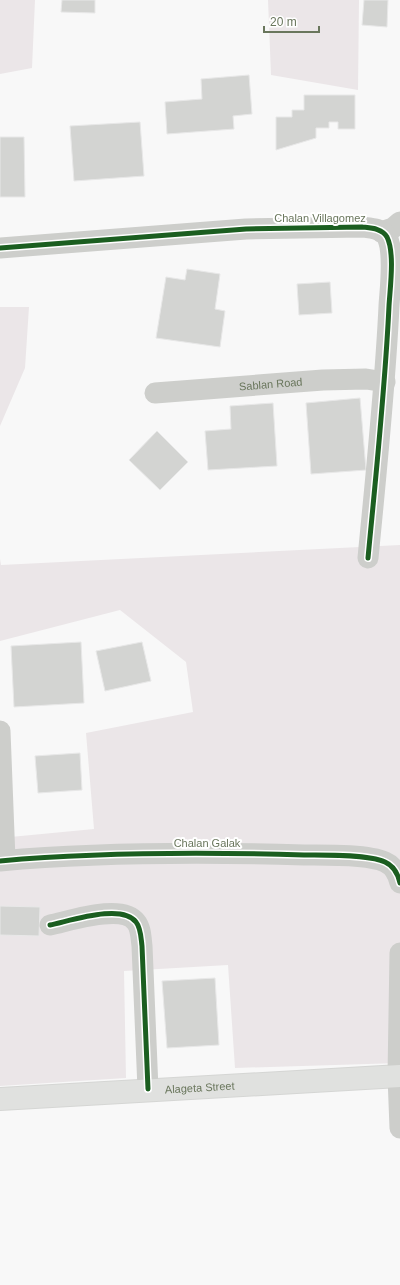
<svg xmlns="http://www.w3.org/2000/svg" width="400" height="1285" viewBox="0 0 400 1285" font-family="Arial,sans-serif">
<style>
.green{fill:#ebe6e8}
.building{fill:#d3d4d2;stroke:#e8e8e8}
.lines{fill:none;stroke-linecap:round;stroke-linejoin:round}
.secondary-casing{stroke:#d5d6d4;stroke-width:24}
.minor{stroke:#cdcecb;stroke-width:21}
.secondary{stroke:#e0e1df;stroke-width:22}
.cycleway-casing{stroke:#fff;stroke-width:8}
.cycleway{stroke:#1b5e20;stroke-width:5}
.labels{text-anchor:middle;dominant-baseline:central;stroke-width:4;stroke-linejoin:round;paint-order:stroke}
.street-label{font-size:11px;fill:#69765c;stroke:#fff}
</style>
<rect width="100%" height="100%" fill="#f8f8f8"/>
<path class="green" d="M0 0H35L32 68 0 74Z
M268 0H359L358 90 271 75Z
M0 307H29L25 368 0 426Z
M400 545V1063L235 1068 228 965 124 971 126 1078 0 1086V838L94 829 86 733 193 712 186 662 120 610 0 641V559L1 565Z"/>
<path class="building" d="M62 0H95V13L61 12Z
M364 0H388L387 27 362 25Z
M249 75 252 114 233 116 234 129 167 134 165 102 202 99 201 79Z
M304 95H355V129H338V122H329V128H316V138L276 150V117H292V110H304Z
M140 122 144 176 74 181 70 126Z
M0 137H24L25 197H0Z
M187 269 220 274 215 309 225 311 220 347 156 338 166 277 185 280Z
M330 282 332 313 299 315 297 284Z
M360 398 366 470 311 474 306 403Z
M273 403 277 466 208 470 205 431 231 429 230 406Z
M157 431 188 462 160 490 129 460Z
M81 642 84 703 14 707 11 646Z
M142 642 151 681 105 691 96 651Z
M80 753 82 790 38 793 35 756Z
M0 906 40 907 39 936 0 935Z
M215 978 219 1045 167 1048 162 981Z"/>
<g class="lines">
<defs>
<g id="secondary">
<path id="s2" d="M0 1099 400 1076"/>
</g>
</defs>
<use href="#secondary" class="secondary-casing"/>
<g class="minor">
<path d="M381 232 393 228 400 222"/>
<path d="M0 248 246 229 362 227C370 228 382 228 387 237 395 253 390 288 389 306 385 390 376 474 368 558"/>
<path id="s1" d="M155 393 323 380 366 379 385 382"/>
<path d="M0 731 5 860"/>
<path d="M0 861C101 852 203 852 304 855 324 855 368 854 385 862 394 866 398 874 400 883"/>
<path d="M50 925C70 921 122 903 136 922 141 928 141 938 142 946L148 1089"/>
<path d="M400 953 398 1076 400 1128"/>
</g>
<use href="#secondary" class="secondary"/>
<defs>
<path id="cycleway" d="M0 248 246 229 362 227C370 228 382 228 387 237 395 253 390 288 389 306 385 390 376 474 368 558
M0 861C101 852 203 852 304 855 324 855 368 854 385 862 394 866 398 874 400 883
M50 925C70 921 122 903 136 922 141 928 141 938 142 946L148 1089"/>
</defs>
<use href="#cycleway" class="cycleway-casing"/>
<use href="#cycleway" class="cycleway"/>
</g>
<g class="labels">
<g class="street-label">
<text x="320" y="218">Chalan Villagomez</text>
<text stroke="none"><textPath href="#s1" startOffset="116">Sablan Road</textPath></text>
<text x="207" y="843">Chalan Galak</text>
<text stroke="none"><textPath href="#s2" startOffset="200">Alageta Street</textPath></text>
</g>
</g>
<path d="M264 26v6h55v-6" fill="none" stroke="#69765c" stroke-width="2"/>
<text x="270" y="26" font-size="12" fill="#69765c" stroke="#ffffff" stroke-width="3" paint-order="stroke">20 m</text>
</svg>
